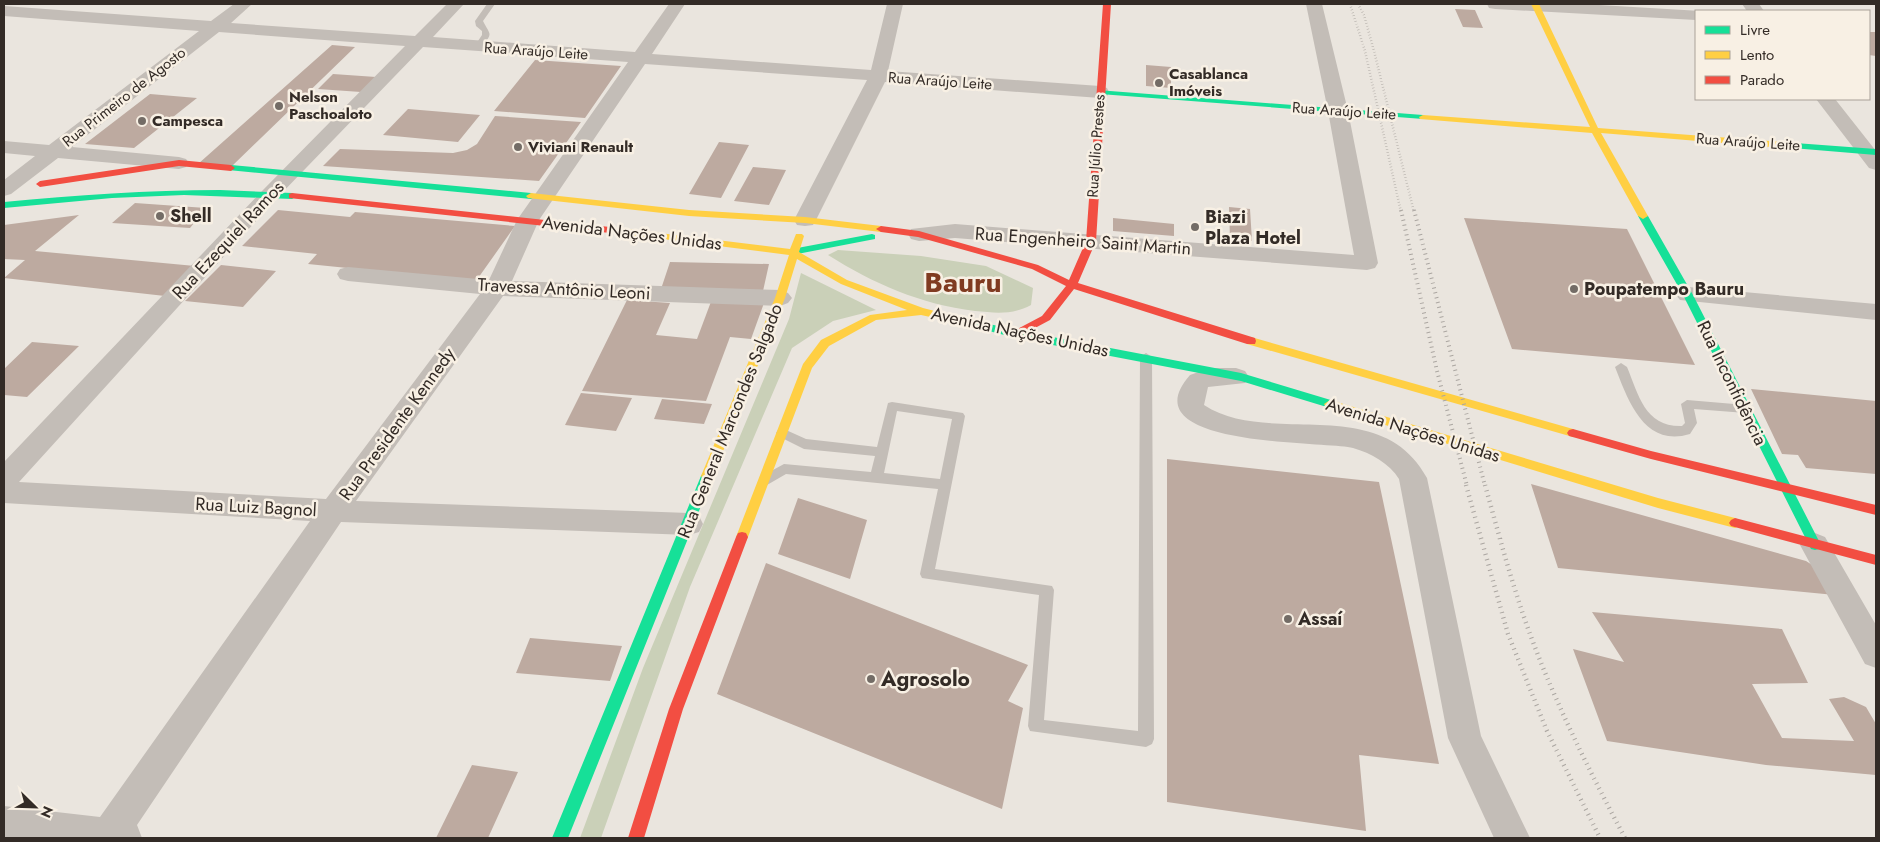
<svg xmlns="http://www.w3.org/2000/svg" width="1880" height="842" viewBox="0 0 1880 842" font-family="Jost,sans-serif">
<style>
.green{fill:#cad0b8}
.building{fill:#bdaaa0}
.lines{fill:none;stroke-linecap:round;stroke-linejoin:round}
.lane{fill:#c3bdb7;fill-rule:evenodd}
.street{fill:#c3bdb7;fill-rule:evenodd}
.fast{fill:#16e098;fill-rule:evenodd}
.slow{fill:#ffcf43;fill-rule:evenodd}
.jam{fill:#f24e42;fill-rule:evenodd}
.rail-far2{stroke:#aba6a1;stroke-width:2.5;stroke-dasharray:0.5 2.5;stroke-linecap:butt}
.rail-far1{stroke:#aba6a1;stroke-width:4;stroke-dasharray:1 4;stroke-linecap:butt}
.rail{stroke:#aba6a1;stroke-width:4.5;stroke-dasharray:1 4.5;stroke-linecap:butt}
.poi-dot{fill:#736c66;stroke:#f8f0e4;stroke-width:2}
.labels{text-anchor:middle;dominant-baseline:central;stroke-width:5;stroke-linejoin:round;paint-order:stroke}
.far-street-label{font-size:15px;fill:#332b26;stroke:#f8f0e4}
.far-poi-label{font-size:15px;font-weight:bold;fill:#332b26;stroke:#f8f0e4;text-anchor:start}
.poi-label{font-size:18px;font-weight:bold;fill:#332b26;stroke:#f8f0e4;text-anchor:start}
.street-label{font-size:18px;fill:#332b26;stroke:#f8f0e4}
.near-poi-label{font-size:21px;font-weight:bold;fill:#332b26;stroke:#f8f0e4;text-anchor:start}
.town-label{font-size:28px;font-weight:bold;fill:#803b21;stroke:#f8f0e4}
</style>
<rect width="100%" height="100%" fill="#eae5de"/>
<path class="green" d="M838 250 921 256 986 266 1033 288 1031 305C1012 315 996 313 975 311 920 304 874 284 828 255Z
M801 273 876 310 833 321 792 348 690 587 601 838H580L643 668 789 319Z"/>
<path class="building" d="M1455 9 1475 10 1483 28 1463 27Z
M1869 32H1876V56L1869 55Z
M332 45 355 47 232 166 198 164Z
M535 60 621 66 585 118 494 111Z
M1146 65 1171 67V88L1146 86Z
M333 74 376 77 361 92 318 89Z
M150 94 197 98 134 148 85 144Z
M408 109 480 115 458 142 383 135Z
M495 116 581 122 539 181 323 166 340 149 453 153 467 150 477 144Z
M719 142 749 145 721 198 689 194Z
M753 167 786 170 769 205 734 201Z
M135 203 206 208 190 228 112 223Z
M1229 207 1250 209 1252 241 1230 239Z
M278 210 350 217 355 212 515 226 476 281 308 264 317 254 242 246Z
M79 215 35 251 195 266 165 296 4 278 25 260 4 259V225Z
M1113 218 1174 224V236L1113 231Z
M1464 218 1627 229 1695 365 1512 349Z
M670 262 769 264 763 291 661 289Z
M221 265 276 271 243 307 185 301Z
M712 299 764 303 751 339 730 337 706 401 582 391 627 300 670 303 656 335 697 339Z
M32 342 79 346 27 397 4 395V369Z
M1751 389 1876 401V474L1806 468 1798 455 1782 454Z
M581 393 632 398 616 431 565 425Z
M662 399 712 404 704 424 654 419Z
M1167 459 1379 482 1439 764 1359 755 1366 831 1167 802Z
M1531 484 1806 561 1826 574 1835 595 1558 568Z
M798 498 867 520 850 579 778 554Z
M766 563 1028 665 1008 701 1023 708 1002 809 717 694Z
M1592 612 1782 629 1808 683 1752 684 1782 738 1854 741 1829 699 1844 697 1866 707 1876 724V775L1766 765 1607 741 1573 649 1624 662Z
M530 638 622 646 610 681 516 673Z
M472 765 518 772 488 838H436Z"/>
<g class="lines">
<path class="lane" d="M487 4H495L483 21C491 37 493 31 481 49L478 50 474 47 482 35V31L476 26 475 21Z
M1146 353 1152 357 1154 739 1152 744 1146 747 1030 731 1028 726 1039 595 922 578 920 574 938 489 786 474 767 485 762 484 760 480 762 476 784 464 871 472 875 456 804 449 778 436 776 433 778 430H786L806 439 877 447 888 403 892 402 963 413 965 416 935 569 1052 586 1054 590 1044 720 1138 731 1140 357ZM897 411 952 419 940 479 884 473Z
M1621 363 1627 367C1639 396 1645 427 1682 426L1685 423 1681 404 1687 400 1746 405 1752 409 1746 413 1694 409 1697 423 1690 434C1644 448 1628 400 1615 367Z"/>
<path class="street" d="M234 4H252L231 23 415 36 447 4H464L433 37 635 52 669 4H685L652 54 871 70 887 4H903L888 71 1100 86 1107 88 1109 92 1107 96 1100 98 885 82 816 220 813 225 805 226 797 225 794 220 867 80 645 64 539 220 512 281 780 290 788 293 792 298 788 303 780 306 503 296 356 501 689 513 699 516 703 524 699 532 689 535 341 522 137 825 142 838H4V806L100 817 310 521 4 503V462L263 190 405 46 219 32 72 147 179 157 186 159 189 163 186 167 179 169 58 158 11 194 4 196V180L35 156 4 153V141L49 145 199 31 4 16V6L211 21ZM423 47 628 62 517 220 489 280 348 267 340 269 337 274 340 279 348 281 480 294 326 499 19 482 277 198Z
M1306 4H1322L1348 111 1378 263 1375 268 1367 270 955 238 919 241 911 239 908 234 911 229 955 224 1354 255 1328 111Z
M1487 4H1582L1701 11H1696V20L1495 9 1489 8Z
M1742 4H1759L1764 11H1747Z
M1816 99H1835L1876 151V170L1869 168Z
M1688 287 1876 304V320L1680 300 1676 295 1680 290Z
M1210 368H1236L1245 371 1249 377 1245 383 1208 387 1204 405C1269 448 1380 391 1427 478L1481 736 1530 838H1494L1448 738 1399 479C1390 464 1371 453 1353 448 1325 441 1126 448 1190 375Z
M1815 533 1825 537 1876 625V668L1865 664 1800 545 1805 537Z"/>
<path class="fast" d="M1097 90 1423 115 1427 117 1423 119 1100 94H1097Z
M1795 143 1876 149V155L1792 148 1791 146Z
M231 165 531 193 536 196 531 199 228 170V166Z
M220 190 292 193 297 196 292 199 184 195 112 198 4 208V202C76 195 148 190 220 190Z
M1643 213 1648 216 1693 295 1821 545 1819 549 1815 550 1811 549 1683 295 1638 216Z
M872 234 875 235V239L792 255 787 252 792 249Z
M958 317 1016 330 1241 373 1334 401 1336 404 1330 408 1241 381 1016 338 954 322 953 320 954 318Z
M707 471 711 473 713 476 568 838H552L701 476 703 473Z"/>
<path class="slow" d="M1531 4H1539L1598 128 1795 143 1799 146 1795 149 1601 133 1648 216 1643 219 1638 216 1592 133 1420 119 1419 117 1423 115 1590 127Z
M531 193 689 210 805 217 881 226 886 229 881 232 805 223 689 216 528 198 526 196Z
M610 227 790 249 796 234H802L804 236 799 252 847 280 923 308 962 318 963 320 958 323 921 315 876 320 829 346 812 368 748 537 746 541 742 542 738 541 736 537 803 364 821 340 870 315 907 310 841 284 797 259 785 298 713 476 711 479H703L701 476 775 298 789 255 607 232V228Z
M1251 337 1573 429 1579 433 1573 437 1247 344 1246 341 1247 338Z
M1330 400 1658 498 1735 518 1739 520 1741 523 1739 526 1735 528 1658 508 1326 407 1324 404Z"/>
<path class="jam" d="M1103 4H1111L1096 241 1078 283 1255 338 1256 341 1255 344H1247L1074 289 1050 320 1020 336H1012L1011 334 1012 332 1042 316 1066 286 1032 269 918 237 881 232 876 229 881 226 919 231 1038 265 1069 280 1086 241Z
M179 160 231 165 235 168 231 171 179 166 40 187 36 184 40 181Z
M292 193 610 227 615 230 610 233 289 198V194Z
M1573 429 1651 451 1876 505V515L1651 459 1569 436 1567 433 1569 430Z
M1735 518 1876 555V565L1731 526 1729 523 1731 520Z
M742 532 746 533 748 537 683 709 644 838H628L669 709 736 537 738 533Z"/>
<path class="rail-far2" d="M1350 4 1365 51 1401 212
M1358 4 1364 15 1374 51 1414 212"/>
<path class="rail-far1" d="M1401 210 1437 371 1467 486
M1414 210 1485 486"/>
<path class="rail" d="M1466 485 1508 634 1547 731 1600 838
M1485 485C1499 535 1512 585 1530 634 1556 705 1590 772 1625 838"/>
</g>
<g class="poi-dot">
<circle cx="1159" cy="83" r="5"/>
<circle cx="279" cy="106" r="5"/>
<circle cx="142" cy="121" r="5"/>
<circle cx="518" cy="147" r="5"/>
<circle cx="160" cy="216" r="5"/>
<circle cx="1195" cy="227" r="5"/>
<circle cx="1574" cy="289" r="5"/>
<circle cx="1288" cy="619" r="5"/>
<circle cx="871" cy="679" r="5"/>
</g>
<g class="labels">
<g class="far-street-label">
<text transform="translate(536 51) rotate(4)">Rua Araújo Leite</text>
<text transform="translate(940 81) rotate(4)">Rua Araújo Leite</text>
<text transform="translate(124 97) rotate(-38)">Rua Primeiro de Agosto</text>
<text transform="translate(1344 111) rotate(4)">Rua Araújo Leite</text>
<text transform="translate(1748 142) rotate(4)">Rua Araújo Leite</text>
<text transform="translate(1096 146) rotate(-86)">Rua Júlio Prestes</text>
</g>
<g class="far-poi-label">
<text x="1169" y="74">Casablanca<tspan x="1169" dy="17">Imóveis</tspan></text>
<text x="289" y="97">Nelson<tspan x="289" dy="17">Paschoaloto</tspan></text>
<text x="152" y="121">Campesca</text>
<text x="528" y="147">Viviani Renault</text>
</g>
<g class="poi-label">
<text x="170" y="216">Shell</text>
<text x="1205" y="217">Biazi<tspan x="1205" dy="21">Plaza Hotel</tspan></text>
<text x="1584" y="289">Poupatempo Bauru</text>
<text x="1298" y="619">Assaí</text>
</g>
<g class="street-label">
<text transform="translate(632 233) rotate(7)">Avenida Nações Unidas</text>
<text transform="translate(228 240) rotate(-47)">Rua Ezequiel Ramos</text>
<text transform="translate(1083 241) rotate(4)">Rua Engenheiro Saint Martin</text>
<text transform="translate(564 289) rotate(3)">Travessa Antônio Leoni</text>
<text transform="translate(1020 332) rotate(12)">Avenida Nações Unidas</text>
<text transform="translate(1732 383) rotate(64)">Rua Inconfidência</text>
<text transform="translate(730 421) rotate(-68)">Rua General Marcondes Salgado</text>
<text transform="translate(397 424) rotate(-54)">Rua Presidente Kennedy</text>
<text transform="translate(1413 430) rotate(17)">Avenida Nações Unidas</text>
<text transform="translate(256 507) rotate(3)">Rua Luiz Bagnol</text>
</g>
<g class="near-poi-label">
<text x="881" y="679">Agrosolo</text>
</g>
<g class="town-label">
<text x="963" y="282">Bauru</text>
</g>
</g>
<rect width="1880" height="842" fill="none" stroke="#332b26" stroke-width="10"/>
<rect x="1695" y="10" width="175" height="90" fill="#f8f0e4" stroke="#a9a198"/>
<rect x="1705" y="26" width="25" height="8" fill="#16e098" stroke="#a9a198"/>
<text x="1740" y="35" font-size="15" fill="#332b26">Livre</text>
<rect x="1705" y="51" width="25" height="8" fill="#ffcf43" stroke="#a9a198"/>
<text x="1740" y="60" font-size="15" fill="#332b26">Lento</text>
<rect x="1705" y="76" width="25" height="8" fill="#f24e42" stroke="#a9a198"/>
<text x="1740" y="85" font-size="15" fill="#332b26">Parado</text>
<g transform="translate(35 807) rotate(113)" stroke="#f8f0e4" stroke-width="4" paint-order="stroke">
<path d="M0-4L9 19L0 12L-9 19Z" fill="#332b26"/>
<text y="-8" font-size="14" font-weight="bold" text-anchor="middle" fill="#332b26">N</text>
</g>
</svg>
